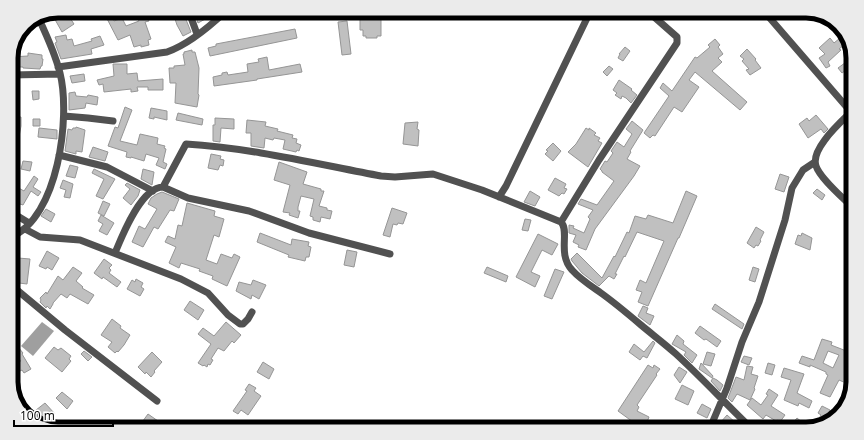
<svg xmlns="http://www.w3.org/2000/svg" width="864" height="440" viewBox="0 0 864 440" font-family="'Open Sans',sans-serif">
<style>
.water{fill:#9f9f9f}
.building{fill:#c0c0c0;stroke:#959595;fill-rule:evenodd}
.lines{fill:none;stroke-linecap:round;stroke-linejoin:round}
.minor{stroke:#515151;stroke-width:7}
.rim{fill:none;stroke:#000;stroke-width:5}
</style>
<rect width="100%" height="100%" fill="#fff"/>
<path class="water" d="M42 322 54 331 33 356 21 346Z"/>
<path class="building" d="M64 11H69L73 16 70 18 74 24 62 32 53 16Z
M103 11H110L114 21 122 18 126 26 139 21 134 11 145 12 149 21 145 22 151 39 148 40 149 45 141 47V45L134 47 130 35 118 40Z
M179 12H183L191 32 183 36 177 25 173 13Z
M194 12H204L207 18 198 23Z
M381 17V36H377V38H366V36H363V30H360V18Z
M347 21 351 54 342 55 338 22Z
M295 29 297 38 210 56 208 48 216 46V44Z
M846 33 848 42 839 49 841 50 828 62 830 66 826 68 819 58 825 54 819 48 830 38 834 43Z
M66 35 67 40 72 39 74 46 92 41 91 39 100 36 104 45 91 49 92 54 61 59 55 43 57 42 55 37Z
M715 39 720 45 718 47 723 54 718 58 722 62 712 71 747 102 740 110 695 72 689 80 699 87 682 112 674 107 655 136 653 135 650 138 644 133 669 96 660 88 663 83 672 91 695 57 697 58 710 47 708 45Z
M625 47 630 51 623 61 618 58 620 54H619Z
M747 49 756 59 755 60 761 68 750 75 746 70 749 69 742 61 744 59 740 56Z
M192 50V52H195L199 68 198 94 199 95 197 107 175 103 176 83H170L169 68H174V66L185 65 183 54H184V52Z
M28 53 42 55V59H43L42 66H41L40 69 23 68V67H11V57L28 56Z
M267 57 269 70 300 64 302 72 257 79V80L214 86 213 77 222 75V73L227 72 228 75 248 72 247 64 259 62 258 59Z
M853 57V65L842 73 838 68Z
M113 64H127V74L137 73 138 81 163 79V90H148V87H137L138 91 131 92V89L104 92 103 84 99 85 97 80 114 76Z
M609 66 613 69 607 76 603 72Z
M84 74 85 81 72 83 70 76Z
M619 80 632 89 631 90 637 95 631 103 626 98 622 96 621 99 615 95 617 93 613 90Z
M852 87V103L845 95Z
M32 91H39V99L33 100Z
M75 92 76 96 87 97 88 95 98 97 97 105 86 103 85 108 69 110V93Z
M125 107 132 110 120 141 137 145 140 134 158 138 157 144 165 146 164 148 166 149 163 162 167 164 165 169 156 165 159 158 146 154 144 161 131 157V158L126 157 127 152 108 146 115 127 118 128Z
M151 108 167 111V120L154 117V119L149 118Z
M178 113 203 119 202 125 176 120Z
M816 115 828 129 824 133 821 129 808 138 799 124 807 118 809 121Z
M11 117H21V126L18 142 11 140Z
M215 118 234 119V129L221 128 220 142 213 141V125H215Z
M33 119H40V126H33Z
M247 120 266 122 265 126 278 129 277 131 293 135 292 138 297 139 296 143 301 145 299 151 297 150 296 152 283 149 285 140 274 138 273 140 265 138 264 148 251 146V133H246Z
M632 121 643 130 630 151 631 152 627 159 640 166 634 176 595 229 586 250 578 247 579 245 573 242 576 235 569 233V225L574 226 573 228 584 233 590 219 588 217 593 210 578 204 581 199 597 205 614 181 602 172V171L600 169 605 161 607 162 613 153 611 151 617 142 624 147 632 134 626 129Z
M418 122 417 129 419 130 418 146 403 144 405 123Z
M76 127 85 130 82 152 76 151V154L65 151 68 129 72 130 73 128H76Z
M39 128 57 130V139L38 137Z
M586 128 589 130V128L596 133 594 135 600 138 598 141 602 143 588 167 568 152 576 144Z
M852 133V147L845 140Z
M553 143 561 151 553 161 545 154 548 151 546 150Z
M93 147 108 152 105 161 89 157Z
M211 154 221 156 220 159 224 160 223 166 220 165 218 170 208 168Z
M23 161 32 162 30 171 21 169Z
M279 162 307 172 303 184 321 189V191H324L319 206 327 208V210L332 211 330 219 321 217 320 222 313 220V217L310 216 314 199 301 196 298 207V211H300L298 218 289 215 290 213 283 212 290 185 274 180Z
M70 165 78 167 75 178 66 176Z
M94 169 115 179 103 199 96 196 104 179 92 173Z
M143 169 154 172 152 185 141 179Z
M780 174 789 177 784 192 775 189Z
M34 176 38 179 33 187 41 192 38 196 31 191 23 205 20 204 17 210 11 207V194L15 186 24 191Z
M555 178 566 184 564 188 567 189 564 194 562 193 559 196 548 190Z
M63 180 73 184 70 198 64 197 66 190 60 188Z
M127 183 140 190 138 196 131 205 123 198 130 189 125 185Z
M817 189 825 195 822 200 813 193Z
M530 191 540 197 535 206 524 202Z
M686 191 697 196 679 238H678L648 306 638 302 642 292 636 290 640 280 646 283 664 241 637 232 625 257 624 256 615 274H617L614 279 609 276 599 286 582 273 572 261 571 259 577 253 602 278 614 256 615 257 627 232 629 233 635 216 646 219 648 215 673 223Z
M162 192 179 199 174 211 170 210 158 229 154 227 143 247 132 242 139 226 145 229 157 209 148 204 151 198 157 194Z
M103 201 110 204 104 216 98 213Z
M187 203 215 211 214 216 224 219 219 237 214 235 206 260 217 264 221 254 232 258 234 254 240 257 227 286 212 279 213 276 199 271 200 269 181 263 179 268 169 263 176 247 165 242 168 236 175 239 178 225 182 226Z
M392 208 407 213 403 224 398 223 397 225 393 224 390 237 383 235Z
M46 209 55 214 51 222 41 216Z
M101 215 114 223 107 235 99 231 103 224 98 221Z
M525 219 531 220 528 231 522 230Z
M756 227 764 232 760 240 761 241 758 246 756 245 754 248 747 243Z
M260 233 291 245 292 239 309 242 308 246 311 247 309 257H306L305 261 288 257 289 255 257 242Z
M802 233 812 238 810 250 795 244 798 235 801 236Z
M538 234 558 244 552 255 542 250 531 272 540 276 535 287 516 277Z
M347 250 357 252 354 267 344 265Z
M47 251 59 258 52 270 47 267 46 269 39 266Z
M18 258 30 259 27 284 19 283V278L11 277V261L18 262Z
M104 259 112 265 109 268 111 270 109 273 121 282 117 287 103 277 102 279 94 273Z
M73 267 82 273 76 281 83 287 82 288 94 295 88 304 70 294 67 298 61 294 53 303V304L50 309 47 306 46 308 40 302 41 300 40 298 46 292 47 294 58 276 63 280Z
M487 267 508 276 506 282 484 273Z
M753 267 759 269 755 282 749 280Z
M555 269 564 272 552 299 544 296Z
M136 279 143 283 141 287 144 289 140 296 127 289 132 280 135 282Z
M253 280 266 285 259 299 252 295 251 299 236 291 239 282 251 285Z
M190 301 204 310 198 320 184 310Z
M715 304 744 324 742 329 712 309Z
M643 306 648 308 646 313 654 316 650 325 638 316Z
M112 319 121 326 120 328 130 335 124 345 118 352 117 351 115 353 108 347 112 342 101 335Z
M226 322 241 335 234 343 232 341 224 351 218 348 211 359 213 360 210 365 208 364 207 367 204 365 203 366 198 363 211 344 198 334 203 328 214 336Z
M700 326 721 341 717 347 706 339 704 340 695 333Z
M677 335 684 341 683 344 697 355 692 363 684 355 686 352 672 344Z
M822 339 832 342 831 345 849 352 848 384 839 380 830 397 820 393 828 375 826 374V372L810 365V367L799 363 802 356 814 360ZM828 351 839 355 833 368 823 363Z
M653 341 655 343 647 358 643 356 640 360 629 352 634 344 644 352Z
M18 347 23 353 22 354 31 369 24 373 22 370 20 371 15 364 21 361 13 352Z
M54 347 58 350 61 348 71 356 69 359 71 361 62 372 45 358Z
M84 351 92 357 88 361 81 354Z
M152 352 162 362 154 371 155 372 151 377 146 372 145 374 138 367Z
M707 352 715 354 711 366 703 364Z
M744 356 752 358 749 365 741 362Z
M263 362 274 369 269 379 257 372Z
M701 363 713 376 712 378 699 369Z
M768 363 775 365 772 375 765 373Z
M648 365 653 368 654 365 660 369 656 374 657 375 637 405 639 407 637 411 649 417 645 427 633 422 618 411Z
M747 366 753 367 751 374 758 376 754 388 755 389 750 400 737 394 732 402 728 398 736 377 744 380Z
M679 367 687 372 680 383 674 375Z
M784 368 804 374 797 393 812 401 809 408 799 403 798 406 784 400 791 380 781 377Z
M713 378 717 380 723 385 720 391 711 381Z
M249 384 256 388 254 391 261 396 248 415 241 410 238 414 233 411 247 391 245 390Z
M682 385 694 391 688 405 675 399Z
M769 389 778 395 771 406 785 415 780 422 777 420 776 421 766 415 763 419 747 405 752 398 761 405 768 395 766 394Z
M62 392 73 401 67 409 56 398Z
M45 403 55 414 47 421H43L38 424 31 414Z
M702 404 711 409 707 418 697 413Z
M822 406 830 410 826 419 830 422 814 427 821 415 818 413Z
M148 414 158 421 155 425H140Z
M727 415 736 423 742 429 726 428 720 423Z
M797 418 809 428 793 429 795 426 792 424Z"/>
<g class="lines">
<path class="minor" d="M189 12 197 34
M768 16 851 112
M58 67 167 52C187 45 209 27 225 12
M11 75 60 74
M64 116 88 118 113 121
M59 155 107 167 153 191
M163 187 188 198 249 211 309 233 390 254
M499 197 506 186 589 14
M851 206C841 196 820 178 816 166 810 149 841 122 852 111
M11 212 29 223
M561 222 599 160 677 43V37L652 15
M25 229 40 237 80 240 181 279 208 293 228 315 240 324H243L248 319 252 312
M11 237C58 218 71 117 60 73 56 57 46 34 39 19
M115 253C122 236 141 187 163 187L186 144C252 148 317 164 381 176L395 177 433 174 482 190 561 222C570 231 557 254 572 270 580 279 591 286 601 293 615 303 628 314 641 325 653 335 665 344 676 354 702 378 726 404 752 429
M11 285 65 330 157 401
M18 406 20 409
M710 428 727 388 742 342 759 302 785 220 792 188 803 170 815 162"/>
</g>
<path d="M0 0H864V440H0ZM58 18H806A40 40 0 0 1 846 58V382A40 40 0 0 1 806 422H58A40 40 0 0 1 18 382V58A40 40 0 0 1 58 18Z" fill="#ebebeb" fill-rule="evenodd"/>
<path class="rim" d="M58 18H806A40 40 0 0 1 846 58V382A40 40 0 0 1 806 422H58A40 40 0 0 1 18 382V58A40 40 0 0 1 58 18Z"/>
<path d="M14 420v6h99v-6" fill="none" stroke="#000000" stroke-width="2"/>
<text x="20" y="420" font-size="12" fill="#000000" stroke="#ffffff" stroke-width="3" paint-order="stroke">100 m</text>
</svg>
